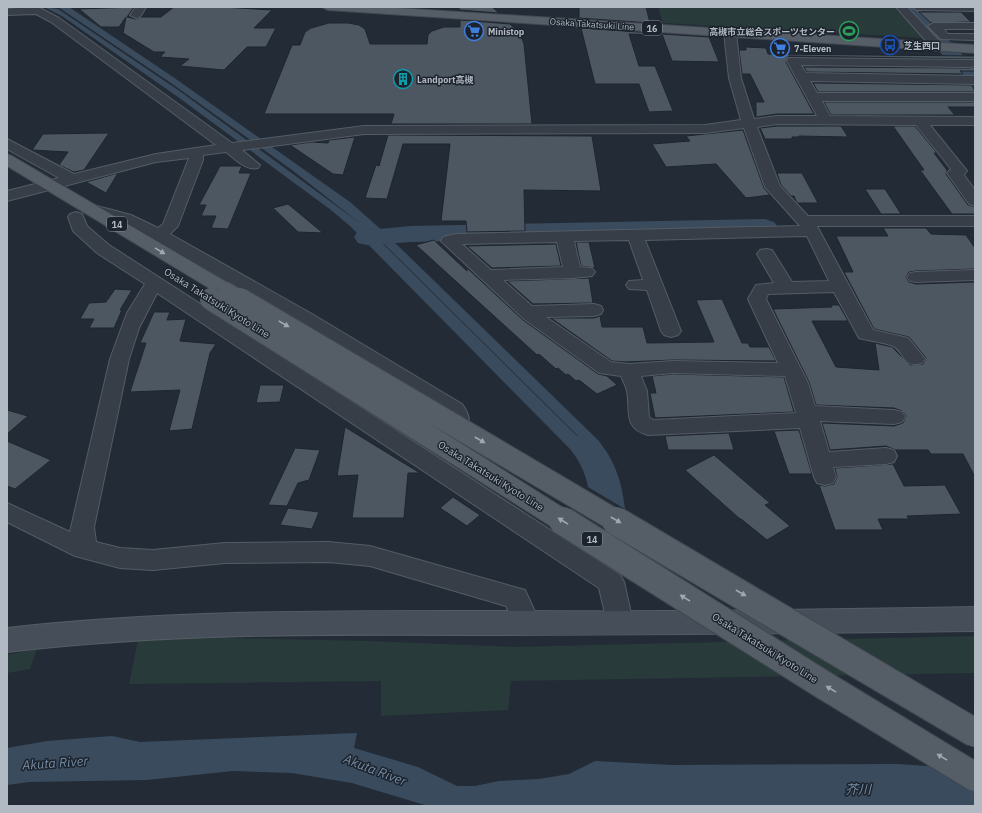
<svg xmlns="http://www.w3.org/2000/svg" width="982" height="813" viewBox="0 0 982 813" font-family="'IBM Plex Sans','Noto Sans JP',sans-serif">
<style>
.green{fill:#283a39}
.water{fill:#3a4b5e;fill-rule:evenodd}
.lines{fill:none;stroke-linecap:round;stroke-linejoin:round}
.river{fill:#3a4b5e;fill-rule:evenodd}
.building{fill:#4c5762;stroke:#1e252e}
.street-casing{stroke:#545c65;stroke-width:2}
.secondary-casing{stroke:#545c65;stroke-width:2}
.primary-casing{stroke:#404750;stroke-width:2}
.street{fill:#373e47;fill-rule:evenodd}
.secondary{fill:#454e59;fill-rule:evenodd}
.primary{fill:#555d67;fill-rule:evenodd}
.primary-bridge-far2-casing{stroke:#404750;stroke-width:18;stroke-linecap:butt}
.primary-bridge-far1-casing{stroke:#404750;stroke-width:24;stroke-linecap:butt}
.primary-bridge-casing{stroke:#404750;stroke-width:30;stroke-linecap:butt}
.primary-bridge-far2{stroke:#555d67;stroke-width:16}
.primary-bridge-far1{stroke:#555d67;stroke-width:22}
.primary-bridge{stroke:#555d67;stroke-width:28}
.oneway{fill:#9fa7b1}
.labels{text-anchor:middle;dominant-baseline:central;stroke-width:3;stroke-linejoin:round;paint-order:stroke}
.far-street-label{font-size:9px;fill:#b1b9c3;stroke:#1c232c}
.shield{fill:#1c232c;stroke:#848c96;stroke-width:1}
.shield-label{font-size:9px;font-weight:bold;fill:#b1b9c3}
.far-poi-label{font-size:9px;font-weight:bold;fill:#b1b9c3;stroke:#1c232c;text-anchor:start}
.street-label{font-size:10px;fill:#b1b9c3;stroke:#1c232c}
.near-water-label{font-size:13px;font-style:italic;fill:#758ba4;stroke:#1c232c}
</style>
<rect width="100%" height="100%" fill="#232c36"/>
<path class="green" d="M658 7H894L924 38 663 23Z
M975 636V673L511 681 508 710 381 716V681L129 684 138 640 226 638 368 641 514 647Z
M37 649 30 669 7 673V655Z"/>
<path class="water" d="M44 7 58 9 181 92 361 224 292 170 171 83 58 7H69L173 77 350 202 385 233 390 236H388L598 440C615 461 622 482 625 509L588 487C585 472 580 462 571 450L350 226 331 210 178 97 62 16ZM377 238H378L578 436H577Z
M357 733 354 748 418 767 457 786H475L499 781 539 779 569 774 595 761 671 765 897 764 975 769V806H428L352 783 292 773 233 771 147 780 29 782 7 785V748L47 741 112 736 140 742Z"/>
<g class="lines">
<path class="river" d="M900 7H917L975 68V86L968 84Z
M765 219 774 222 778 227 774 232 765 235 411 242 367 245 358 243 354 237 358 231 411 226Z"/>
</g>
<path class="building" d="M134 7 127 17 136 19 142 17H161L174 7H223L272 10 254 28H276L266 47H247L224 70 180 66 189 59 160 57 165 52H154L123 33 126 17 119 27H101L79 9Z
M459 7H492L499 13 459 10Z
M579 7H646L650 23 579 18Z
M919 12H961L971 22 931 23Z
M460 20 510 24 520 33 524 44 532 124H391L394 114H264L292 45H300L305 32 311 28 329 23H348L359 25 365 29 370 44H427L428 35 432 31 444 27H460Z
M581 28 653 33V35L629 34 639 66H655L673 111 649 112 639 84H595Z
M662 34 709 37 719 62 672 61Z
M746 47 766 48 768 54 975 56V59L789 56 786 62 814 114H777L756 117V102H764L750 74H742L739 50H746Z
M804 67 970 68 975 67V71H960L963 74 807 72Z
M813 83 972 85 975 92H818Z
M824 102H975V107H948L955 115H831Z
M777 126H841L848 137 799 136V137H792V139H765L760 128Z
M893 126H915L937 153H934L947 170 946 174 968 205 975 207V214H952L920 170H924Z
M743 130 764 188 770 195 746 198 716 164 666 167 652 144 690 141 686 136Z
M109 133 84 170 74 172 59 165 68 152 32 150 43 134Z
M388 135 592 136 601 191 524 190 525 231 467 232 466 221H441L450 144H403L387 199 365 198 376 165 379 166Z
M355 137 343 175 333 174 290 145 312 142 328 143 329 140Z
M220 166H242L239 173H251L228 229 211 228 216 216H201L206 205H199Z
M118 173 106 193 86 182Z
M777 173H802L818 203H797L794 196H791L781 185Z
M865 189H885L901 214H881Z
M288 204 323 233 298 232 273 208Z
M883 228H926L931 234 966 235 975 248V269L916 271 909 272 906 277 909 282 916 284 975 282V477L963 454H931L928 450H896L886 446 830 450 822 423 894 426 903 423 906 416 902 411 894 408 816 405 809 382 773 309 832 307 831 305H839L848 321H812L836 367 879 370 875 343 892 347 910 365 923 364 926 358 909 337 874 329 844 272H853L836 236H888Z
M434 240 467 271V268L523 320 598 374 607 376 617 385 597 394 579 380 576 381 568 374 566 375 558 368 556 369 539 354 537 355 416 245Z
M576 242H589L595 268 581 266Z
M556 244 561 266 492 268 467 246Z
M589 278 593 303 533 304 507 281Z
M115 289 132 290 120 310H122L114 328H89L94 319H80L89 303 106 302Z
M722 299 742 343H748L750 347H769L776 361 673 360 626 362 612 361 551 318H594L600 316 602 327H643L647 343 714 342 696 300Z
M154 312H170L167 320 186 319 180 341 216 344 210 353 192 429 169 431 180 390 130 392 146 343H140Z
M673 374 784 377 794 412 655 418 650 393H656L652 376Z
M260 385H284L280 402 256 403Z
M7 410 28 416 7 434Z
M345 427 420 473H408L404 518H352L358 475 337 476Z
M799 430 812 474H789L774 431Z
M729 433 734 450H668L665 436Z
M7 441 51 460 15 489 7 486Z
M295 448 320 450 309 480 298 483 287 506 268 505Z
M714 455 770 503 765 505 790 526 767 540 741 519H740L685 470Z
M893 464 904 486 945 485 961 514 907 516 909 519H878L883 530H835L819 485 825 486 834 484 837 477 835 468Z
M453 497 480 515 467 526 440 508Z
M288 508 319 512 312 529 280 525Z"/>
<g class="lines">
<defs>
<path id="street" d="M25 7H38L59 18 232 143 364 126 705 125 741 120 729 78 724 33 730 30 736 33 741 78 754 119 777 116H817L787 61 789 58 974 60V66L970 67 801 65 806 73 975 76V84L810 81 817 93H975V101H822L830 116 975 117V125H930L967 171 964 175 975 190V206L969 204 947 173 951 169 916 125 777 124 757 127 780 186 808 216H975V226H817L873 330 908 338 925 359 922 363C901 369 906 352 893 346 883 342 870 341 859 338L834 292 768 294 766 299 808 383 815 406 894 410 902 412 905 417 902 422 894 424 820 421 829 452 886 448 894 450 897 456 894 462 886 464 833 467 836 477 833 483 825 485 817 483 814 477 800 428 648 435C622 428 631 410 627 391 626 386 623 381 621 376L599 373 524 319 441 241 443 237 456 234 800 226 765 187 744 128 705 133 364 134 242 150 260 165 258 168C246 171 235 159 226 152L203 155V160L178 226 170 234 312 314 462 404C476 422 468 440 447 447L439 444 436 439 448 426V414L298 322 153 239 119 221 85 212 83 209 85 206 91 204 97 206 131 215 158 228 163 224 189 158 156 162 7 201V191L59 178 7 149V139L74 174 156 154 216 145 51 22 36 14 7 15V9ZM807 236 829 281 792 282 772 250 766 249 760 250 757 254 774 283 756 285 748 299 778 363 673 361 629 364 611 362 546 317 594 316 601 314 603 310 601 306 594 304 532 306 503 280 573 278 592 276 595 272 592 268 580 267 574 241 629 240 643 280 629 281 626 285 629 289 647 290 661 331 664 335 671 337 678 335 681 331 645 240ZM557 242 563 267 491 270 462 244ZM673 373 785 376 796 413 653 420 649 417 647 391 641 376Z
M136 7H146L140 17 136 18 130 15Z
M896 7H907L942 44 944 47 942 50H934Z
M912 7H975V11L917 10Z
M934 23H975V29H944L948 34H975V40L941 39 928 26Z
M76 212 82 214 87 226 109 245 620 575 624 582 633 622 629 630 620 633 611 630 607 622 599 588 157 293 139 328 129 359 94 527 96 542 120 548 153 550 225 543 328 542 370 546 525 590 540 623 536 631 527 634 518 631 506 606 370 566 328 562 225 563 153 570 120 568 75 556 7 522V503L70 532 110 359 127 313 145 284 97 253 73 231 68 217 70 214Z
M975 270V280L916 282 910 281 907 277 910 273 916 272Z"/>
<path id="secondary" d="M975 607V631C813 633 650 635 488 635 327 634 168 633 7 652V628C167 610 327 611 488 611 650 612 813 610 975 607Z"/>
<path id="primary" d="M322 7H381L975 45V53L328 10Z
M7 154 12 156 233 286 235 290 233 294 226 296 219 294 7 166Z"/>
</defs>
<use href="#street" class="street-casing"/>
<use href="#secondary" class="secondary-casing"/>
<use href="#primary" class="primary-casing"/>
<use href="#street" class="street"/>
<use href="#secondary" class="secondary"/>
<use href="#primary" class="primary"/>
<defs>
<path id="primary-bridge-far2" d="M226 290 242 300"/>
<path id="primary-bridge-far1" d="M211 299 565 522
M240 299 618 522"/>
<path id="primary-bridge" d="M563 521 822 684 975 777
M616 521 975 733"/>
</defs>
<use href="#primary-bridge-far2" class="primary-bridge-far2-casing"/>
<use href="#primary-bridge-far1" class="primary-bridge-far1-casing"/>
<use href="#primary-bridge" class="primary-bridge-casing"/>
<use href="#primary-bridge-far2" class="primary-bridge-far2"/>
<use href="#primary-bridge-far1" class="primary-bridge-far1"/>
<use href="#primary-bridge" class="primary-bridge"/>
</g>
<defs><path id="oneway-solid" d="M-6-.8H1V-3.2L6.5 0L1 3.2V.8H-6Z"/></defs>
<g class="oneway">
<use href="#oneway-solid" transform="translate(160 251) rotate(31)"/>
<use href="#oneway-solid" transform="translate(284 324) rotate(30)"/>
<use href="#oneway-solid" transform="translate(480 440) rotate(30)"/>
<use href="#oneway-solid" transform="translate(616 520) rotate(30)"/>
<use href="#oneway-solid" transform="translate(563 521) rotate(-148)"/>
<use href="#oneway-solid" transform="translate(741 593) rotate(30)"/>
<use href="#oneway-solid" transform="translate(685 598) rotate(-148)"/>
<use href="#oneway-solid" transform="translate(831 689) rotate(-149)"/>
<use href="#oneway-solid" transform="translate(942 757) rotate(-149)"/>
</g>
<defs>
<symbol id="supermarket-ring" viewBox="-11 -11 22 22"><circle r="9.5" fill="#1c232c" stroke="#3f7fe0" stroke-width="1.5"/><path d="M-6-5.5h2.5l.6 2H6L4.5 2H-2.5L-4.4-4H-6ZM-1.5 3.2a1.3 1.3 0 1 0 .1 0ZM3 3.2a1.3 1.3 0 1 0 .1 0Z" fill="#3f7fe0"/></symbol>
<symbol id="stadium-ring" viewBox="-11 -11 22 22"><circle r="9.5" fill="#1c232c" stroke="#2e9e5b" stroke-width="1.5"/><path d="M0-5a6.5 5 0 1 0 0 10a6.5 5 0 1 0 0-10ZM-3.5-1.8h7v3.6h-7Z" fill="#2e9e5b"/></symbol>
<symbol id="bus-ring" viewBox="-11 -11 22 22"><circle r="9.5" fill="#1c232c" stroke="#1a4fb4" stroke-width="1.5"/><path d="M-5-6H5V4H4V6H2V4H-2V6H-4V4H-5ZM-3.5-4V0h7V-4ZM-3.5 1.2v1.5H-2V1.2ZM2 1.2v1.5H3.5V1.2Z" fill="#1a4fb4"/></symbol>
<symbol id="building-ring" viewBox="-11 -11 22 22"><circle r="9.5" fill="#1c232c" stroke="#0f9aa8" stroke-width="1.5"/><path d="M-4-6H4V6H1V3H-1V6H-4ZM-2.5-4.3h1.7v1.8h-1.7ZM.8-4.3h1.7v1.8H.8ZM-2.5-1h1.7V.8h-1.7ZM.8-1h1.7V.8H.8Z" fill="#0f9aa8"/></symbol>
</defs>
<g fill-rule="evenodd">
<use href="#supermarket-ring" x="463" y="20" width="22" height="22"/>
<use href="#stadium-ring" x="838" y="20" width="22" height="22"/>
<use href="#bus-ring" x="879" y="34" width="22" height="22"/>
<use href="#supermarket-ring" x="769" y="37" width="22" height="22"/>
<use href="#building-ring" x="392" y="68" width="22" height="22"/>
</g>
<g class="labels">
<g class="far-street-label">
<text transform="translate(592 24) rotate(4)">Osaka Takatsuki Line</text>
</g>
<g class="shield">
<rect x="642" y="21" width="20" height="14" rx="3"/>
<rect x="107" y="217" width="20" height="14" rx="3"/>
<rect x="582" y="532" width="20" height="14" rx="3"/>
</g>
<g class="shield-label">
<text x="652" y="28">16</text>
<text x="117" y="224">14</text>
<text x="592" y="539">14</text>
</g>
<g class="far-poi-label">
<text x="488" y="31">Ministop</text>
<text x="835" y="31" text-anchor="end">高槻市立総合スポーツセンター</text>
<text x="904" y="45">芝生西口</text>
<text x="794" y="48">7-Eleven</text>
<text x="417" y="79">Landport高槻</text>
</g>
<g class="street-label">
<text transform="translate(217 303) rotate(32)">Osaka Takatsuki Kyoto Line</text>
<text transform="translate(491 476) rotate(32)">Osaka Takatsuki Kyoto Line</text>
<text transform="translate(765 648) rotate(32)">Osaka Takatsuki Kyoto Line</text>
</g>
<g class="near-water-label">
<text transform="translate(55 763) rotate(-4)">Akuta River</text>
<text transform="translate(375 770) rotate(21)">Akuta River</text>
<text x="858" y="789">芥川</text>
</g>
</g>
<rect width="982" height="813" fill="none" stroke="#b1b9c3" stroke-width="16"/>
</svg>
